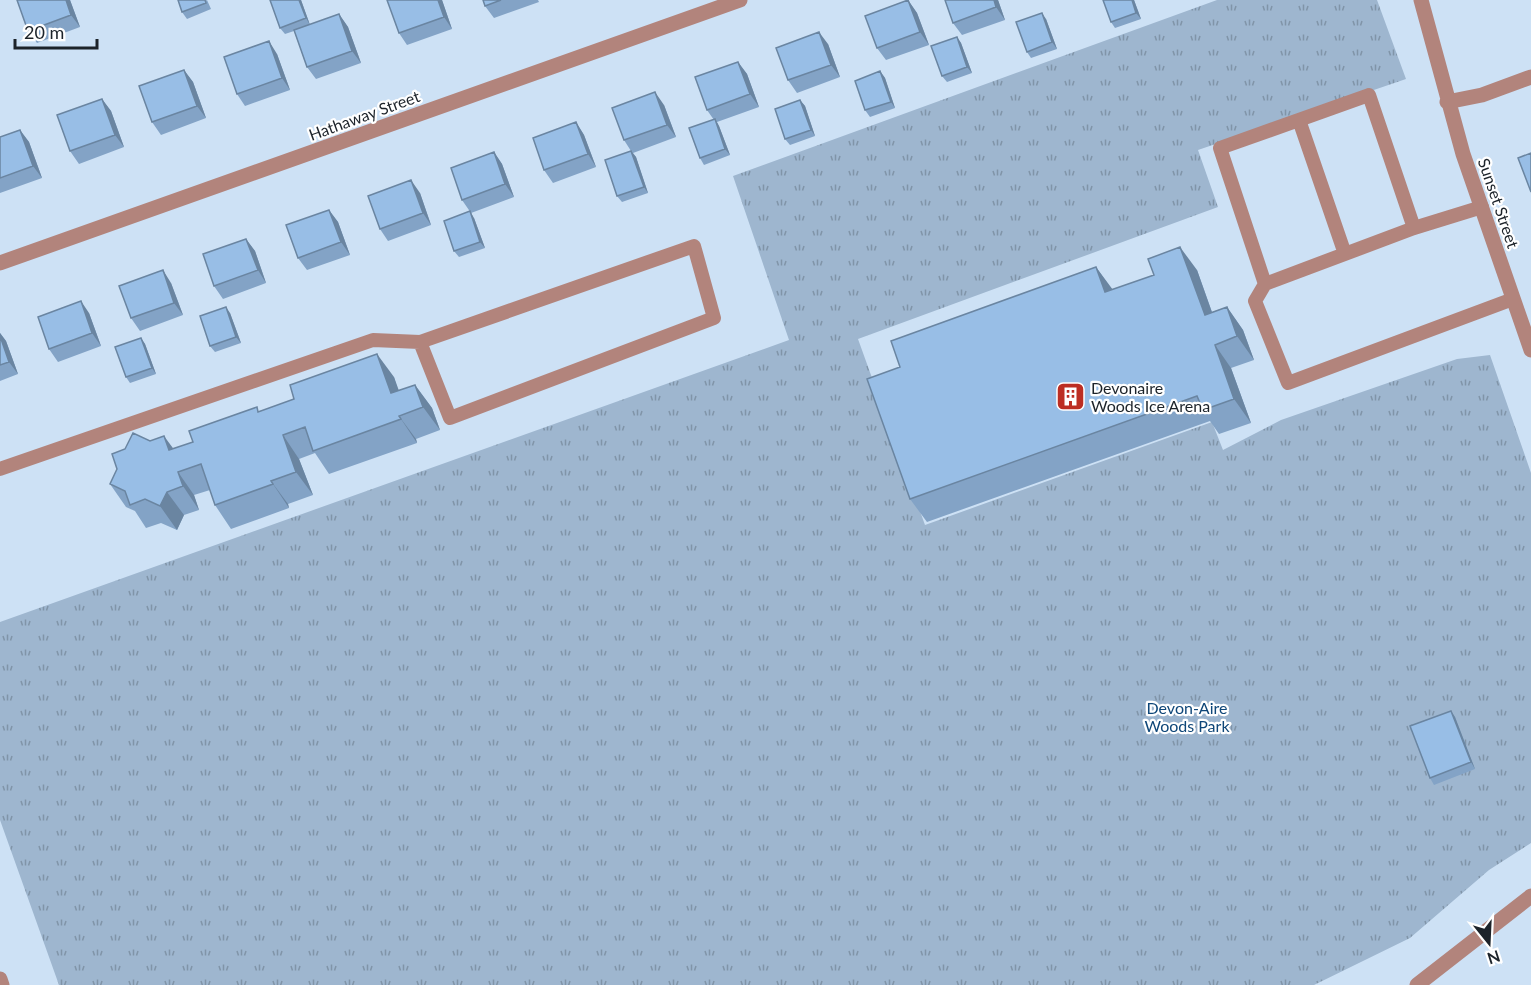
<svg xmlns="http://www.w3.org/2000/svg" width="1531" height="985" viewBox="0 0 1531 985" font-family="Lato,sans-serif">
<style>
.park{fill:url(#park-tufts)}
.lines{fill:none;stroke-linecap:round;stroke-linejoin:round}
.lane{stroke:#b2847c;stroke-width:14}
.street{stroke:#b2847c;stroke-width:15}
.wall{fill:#83a3c6}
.shaded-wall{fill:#6a85a1}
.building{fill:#98bee6;stroke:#6a85a1;stroke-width:1.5}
.labels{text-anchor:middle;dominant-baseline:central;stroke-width:4.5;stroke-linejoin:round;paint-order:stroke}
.street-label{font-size:16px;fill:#1c232a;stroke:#fff}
.poi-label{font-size:16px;fill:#1c232a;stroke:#fff;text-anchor:start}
.park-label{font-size:16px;fill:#0e4678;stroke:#fff}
</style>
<defs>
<pattern id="park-tufts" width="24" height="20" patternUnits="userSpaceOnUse" patternTransform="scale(1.5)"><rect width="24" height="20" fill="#9eb6cf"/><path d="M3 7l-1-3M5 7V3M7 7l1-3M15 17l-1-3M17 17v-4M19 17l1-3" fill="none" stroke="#8094a8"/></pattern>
</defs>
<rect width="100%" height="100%" fill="#cde1f5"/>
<path class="park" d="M1217 0H1377L1406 79 1198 150 1218 207 858 339 925 525 1212 422 1223 450 1281 420 1457 359 1490 355 1531 473V843L1489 870 1410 938 1314 985H59L0 820V622L789 340 733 176Z"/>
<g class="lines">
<path class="lane" d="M1299 120 1345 254
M1414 228 1369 95 1220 148 1265 284 1414 228 1482 207
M1265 284 1255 301 1288 383 1513 299
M0 469 373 340 420 342 694 246 714 318 450 418 420 342"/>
<path class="street" d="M1421 0 1463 154 1531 350
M1447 102 1482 95 1531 77
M0 263 740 0
M0 979 2 985
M1417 985 1531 896"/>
</g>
<path class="wall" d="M17 0H70L80 27 37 43 28 31Z
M207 0 211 9 187 19 182 12Z
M270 0H301L310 25 339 14 348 27 361 63 316 79 307 67 294 31 285 34 280 28Z
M442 0 452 29 407 45 399 33Z
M483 0H538L539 2 494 18 485 6Z
M908 0 917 13 929 45 886 60 877 48Z
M945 0H998L1005 20 962 35 953 23Z
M1103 0H1134L1141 19 1115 28 1111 22Z
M1046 19 1057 49 1031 58 1027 52Z
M957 37 961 43 972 73 947 82 942 76Z
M828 44 840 77 797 93 788 80Z
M277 54 290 90 245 106 237 94Z
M738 62 747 74 759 107 717 122 719 126 730 155 704 165 700 158 714 120 707 110Z
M184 70 193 82 206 118 161 135 152 122Z
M880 71 885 78 895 108 870 117 865 110Z
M102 99 111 111 124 147 79 164 70 151Z
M800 100 805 106 815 136 790 145 785 139Z
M664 105 676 137 633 153 636 157 648 193 622 202 617 196 631 151 624 140Z
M576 122 584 135 596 167 553 183 544 170Z
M20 130 29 142 42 178 0 193V137Z
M494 152 502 164 514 197 471 213 462 200Z
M420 193 431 225 388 241 380 229Z
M329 210 338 222 350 255 307 270 298 258Z
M474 218 485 248 459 257 454 251Z
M246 239 255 251 266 283 223 299 214 286Z
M1096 267 1112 290 1197 270 1212 312 1227 307 1243 330 1254 360 1231 368 1251 423 1219 434 1210 421 927 522 910 499 900 367Z
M171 283 183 315 140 331 131 318Z
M89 313 101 346 58 362 49 349Z
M230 313 241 343 215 352 210 346Z
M0 333 6 341 18 374 0 381Z
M141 338 145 344 156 374 130 383 126 377Z
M394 377 398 391 415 385 432 408 440 430 416 439 417 443 329 474 315 453 299 459 313 495 288 504 289 508 231 529 215 505 210 490 194 495 199 510 184 515 177 530 161 523 146 528 135 511 126 507 110 484 150 441 173 449 193 442 260 411Z
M1451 711 1455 717 1475 769 1434 785 1430 778Z"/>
<path class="shaded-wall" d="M66 0H70L80 27 71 15Z
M299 0H301L310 25 306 18Z
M438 0H442L452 29 444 17Z
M908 0 917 13 929 45 920 32Z
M994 0H998L1005 20 996 7Z
M1132 0H1134L1141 19 1136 13Z
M1042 13 1046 19 1057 49 1052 42Z
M339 14 348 27 361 63 352 51Z
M819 32 828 44 840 77 831 65Z
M957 37 961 43 972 73 967 67Z
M269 41 277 54 290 90 282 78Z
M738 62 747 74 759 107 750 94Z
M184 70 193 82 206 118 197 106Z
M880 71 885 78 895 108 891 102Z
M655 92 664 105 676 137 667 125Z
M102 99 111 111 124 147 115 135Z
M800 100 805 106 815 136 811 130Z
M715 119 719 126 730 155 725 149Z
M576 122 584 135 596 167 588 154Z
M20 130 29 142 42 178 33 166Z
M631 151 636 157 648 193 644 187Z
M494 152 502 164 514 197 505 184Z
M411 180 420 193 431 225 423 213Z
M329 210 338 222 350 255 341 242Z
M470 211 474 218 485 248 480 242Z
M246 239 255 251 266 283 258 270Z
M1180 247 1197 270 1221 338 1205 315Z
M1096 267 1113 290 1105 292Z
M163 270 171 283 183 315 174 303Z
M81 301 89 313 101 346 92 333Z
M226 307 230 313 241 343 236 337Z
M1227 307 1243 330 1254 360 1237 336Z
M0 333 6 341 18 374 9 362 0 336Z
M141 338 145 344 156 374 152 368Z
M1215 345 1231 368 1251 423 1234 399Z
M377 354 394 377 407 413 391 393Z
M415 385 432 408 440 430 423 407Z
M399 416 416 439 417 443Z
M283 435 299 459 313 495 296 472Z
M164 436 181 459 169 450Z
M178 472 194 495 199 510 183 486Z
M271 481 288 504 289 508Z
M167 492 184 515 177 530 160 506Z
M1451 711 1455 717 1475 769 1471 762Z"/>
<path class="building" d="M17 0H66L71 15 28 31Z
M178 0H205L206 3 182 12Z
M270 0H299L306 18 280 28Z
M387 0H438L444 17 399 33Z
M483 0H501L485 6Z
M908 0 920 32 877 48 865 16Z
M945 0H994L996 7 953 23Z
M1103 0H1132L1136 13 1111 22Z
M1042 13 1052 42 1027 52 1016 22Z
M339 14 352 51 307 67 294 30Z
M819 32 831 65 788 80 776 48Z
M957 37 967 67 942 76 931 46Z
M269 41 282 78 237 94 224 57Z
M738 62 750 94 707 110 695 77Z
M184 70 197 106 152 122 139 86Z
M880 71 891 102 865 110 855 81Z
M655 92 667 125 624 140 612 108Z
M102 99 115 135 70 151 57 115Z
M800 100 811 130 785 139 775 109Z
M715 119 725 149 700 158 689 128Z
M576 122 588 154 544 170 533 138Z
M20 130 33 166 0 178V137Z
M631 151 644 187 617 196 605 160Z
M494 152 505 184 462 200 451 168Z
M1531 153V192L1518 158Z
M411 180 423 213 380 229 368 196Z
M329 210 341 242 298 258 286 225Z
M470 211 480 242 454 251 444 221Z
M246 239 258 270 214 286 203 254Z
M1180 247 1205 315 1227 307 1237 336 1215 345 1234 399 1203 410 1197 396 910 499 867 379 900 367 891 341 1096 267 1105 292 1154 275 1148 259Z
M163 270 174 303 131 318 119 286Z
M81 301 92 333 49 349 38 317Z
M226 307 236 337 210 346 200 316Z
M0 336 9 362 0 365Z
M141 338 152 368 126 377 115 347Z
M377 354 391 393 415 385 423 407 399 416 401 419 313 451 305 427 283 435 296 472 271 481 273 484 215 505 201 464 178 472 183 486 167 492 160 506 145 499 130 505 125 491 110 484 117 469 112 454 125 449 133 433 150 441 164 436 169 450 193 442 189 431 257 407 258 412 294 399 290 385Z
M1451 711 1471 762 1430 778 1410 726Z"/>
<defs>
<symbol id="building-square" viewBox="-11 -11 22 22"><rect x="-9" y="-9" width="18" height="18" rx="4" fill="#bc2e23" stroke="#fff"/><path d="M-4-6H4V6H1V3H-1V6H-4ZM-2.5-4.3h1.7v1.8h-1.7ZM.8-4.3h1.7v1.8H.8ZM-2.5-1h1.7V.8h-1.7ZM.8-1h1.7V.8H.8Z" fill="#fff"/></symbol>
</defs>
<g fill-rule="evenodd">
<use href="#building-square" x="1054" y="380" width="33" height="33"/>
</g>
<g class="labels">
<g class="street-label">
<text transform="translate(364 115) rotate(-20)">Hathaway Street</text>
<text transform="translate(1499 203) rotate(71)">Sunset Street</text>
</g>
<g class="poi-label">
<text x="1091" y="387">Devonaire<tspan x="1091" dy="18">Woods Ice Arena</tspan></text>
</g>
<g class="park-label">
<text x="1187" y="707">Devon-Aire<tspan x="1187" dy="18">Woods Park</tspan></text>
</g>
</g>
<g transform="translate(1489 943) rotate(162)" stroke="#ffffff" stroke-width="4.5" paint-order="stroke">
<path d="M0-4.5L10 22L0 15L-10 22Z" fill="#1c232a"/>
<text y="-9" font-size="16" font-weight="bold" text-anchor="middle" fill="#1c232a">N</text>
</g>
<path d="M15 39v9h82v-9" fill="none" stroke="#1c232a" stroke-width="3"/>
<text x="24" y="39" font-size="18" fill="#1c232a" stroke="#ffffff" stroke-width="4.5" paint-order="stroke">20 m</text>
</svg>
